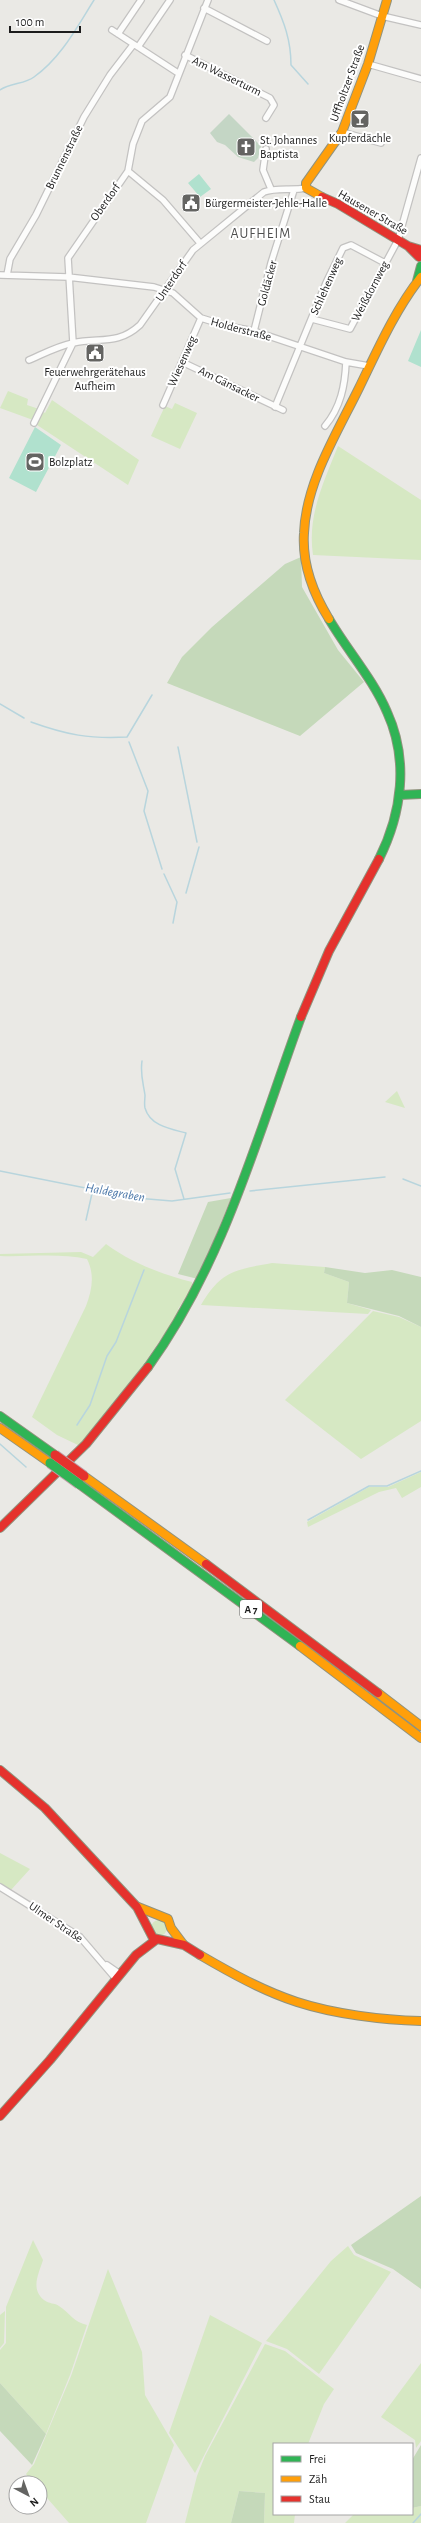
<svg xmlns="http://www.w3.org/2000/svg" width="421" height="2523" viewBox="0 0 421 2523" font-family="'Alegreya Sans',sans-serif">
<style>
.grass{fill:#d6e8c3}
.forest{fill:#c5d9ba}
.cemetery{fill:#c4d6c5}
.pitch{fill:#b0e1ce}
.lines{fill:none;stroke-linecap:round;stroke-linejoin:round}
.stream{stroke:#b8d5dd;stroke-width:1.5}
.street-casing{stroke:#c3c2c1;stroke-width:8}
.fast-casing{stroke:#91937e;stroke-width:10}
.slow-casing{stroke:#91937e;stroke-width:10}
.jam-casing{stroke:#91937e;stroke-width:10}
.street{stroke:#fcfcfb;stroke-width:5.5}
.fast{stroke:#30b455;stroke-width:8}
.slow{stroke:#ff9f0a;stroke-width:8}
.jam{stroke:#e5322d;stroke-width:8}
.fast-bridge-casing{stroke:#bf9da6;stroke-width:11;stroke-linecap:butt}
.jam-bridge-casing{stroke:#bf9da6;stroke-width:11;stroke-linecap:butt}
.fast-bridge{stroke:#30b455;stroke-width:9}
.jam-bridge{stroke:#e5322d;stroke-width:9}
.labels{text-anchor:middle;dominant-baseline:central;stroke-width:4;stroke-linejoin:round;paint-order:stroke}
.shield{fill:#fff;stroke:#606060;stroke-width:1}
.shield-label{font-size:11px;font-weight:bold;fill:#1c1c1c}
.street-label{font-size:12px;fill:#1c1c1c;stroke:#fff}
.poi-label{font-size:12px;fill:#1c1c1c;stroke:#fff;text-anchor:start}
.water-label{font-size:13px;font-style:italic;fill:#4c78a9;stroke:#fff}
.quarter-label{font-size:14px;letter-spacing:1px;fill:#4f4f4f;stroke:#fff}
</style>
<rect width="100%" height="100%" fill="#eae9e5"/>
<path class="grass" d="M8 391 28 399 27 405 39 409 33 420 0 408Z
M52 400 139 460 128 485 34 423 40 410 45 413Z
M175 403 197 413 180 449 151 436 165 406 172 409Z
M338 446 421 500V560L313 555C307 515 324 482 338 446Z
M397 1091 405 1108 385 1102Z
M106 1244C132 1263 161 1274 192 1282L193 1286 178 1309 180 1311 128 1387 80 1446 57 1435 32 1417 86 1306C92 1290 95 1275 87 1259 60 1253 28 1257 0 1256V1254L81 1252 93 1257Z
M272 1263 325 1267 324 1273 349 1282 347 1303 371 1310 368 1314 201 1305C221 1271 234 1270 272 1263Z
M373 1311 399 1317 421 1327V1421L361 1459 285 1400Z
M421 1472V1487L402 1498 396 1488 379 1492 308 1527 307 1522 369 1487H388Z
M0 1853 30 1869 11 1890 0 1885Z
M151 1928a8 8 0 1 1 16 0a8 8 0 1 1-16 0Z
M33 2240 43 2260C39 2273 30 2289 44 2300 49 2304 55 2303 59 2306 70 2313 73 2322 87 2325L70 2375 46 2434 0 2383V2350L6 2343V2307Z
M348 2246 354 2255 391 2272 319 2374 287 2349 266 2341 331 2261Z
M108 2269 142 2352 145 2395 174 2445 146 2523H69L40 2490V2483H33L26 2474 34 2464 71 2376Z
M5 2311 4 2343 0 2348V2315Z
M210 2315 262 2343 195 2473 169 2433Z
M265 2344 285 2351 334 2389 324 2404 308 2444H274V2514H295L294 2523H264L265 2493 239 2491 231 2523H185L197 2476 205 2456Z
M421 2363V2441L416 2448 415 2440 381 2417Z
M421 2506V2523H345L354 2514H412V2508Z"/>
<path class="forest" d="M301 557 302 587 338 650 364 682 300 736 167 683 182 657 212 627 285 564Z
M231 1198 198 1279 178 1274 208 1202Z
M325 1267 365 1273 392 1270 421 1277V1327L399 1316 347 1303 349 1282 324 1273Z
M421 2196V2289L393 2269 356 2253 351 2245Z
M0 2383 46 2434 32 2465 0 2431Z
M421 2445V2506L412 2508V2460Z
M239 2491 265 2493 264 2523H231Z"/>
<path class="cemetery" d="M229 114 261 146 258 158 254 162 238 157 225 145 217 142 210 133Z"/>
<path class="pitch" d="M199 174 211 189 200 197 188 183Z
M421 330V367L408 361Z
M35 427 61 445 36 492 9 478Z"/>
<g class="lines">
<path class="stream" d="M274 0C284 22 291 40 291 65L308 84
M0 90C10 83 25 84 34 77 61 58 77 27 94 0
M0 704 24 718
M31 722C67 735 89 739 127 737L152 695
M129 742 148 791 144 811 162 869
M178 747 197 842
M164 874 177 902 173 923
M186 893 199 847
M142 1061C140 1074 143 1082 145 1095 145 1099 144 1104 145 1108 150 1126 171 1129 186 1133L175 1169 184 1199
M0 1171 136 1198 172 1201 230 1193
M403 1179 421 1186
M250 1191 385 1177
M86 1220 93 1189
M77 1425 90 1405 107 1356 116 1342 144 1270
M0 1444 26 1467
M308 1520 369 1486H387L421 1471
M413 2523 421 2514"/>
<defs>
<path id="street" d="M339 0 382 16 421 25
M204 8 267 41
M112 30 178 73
M118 34 141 0
M138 47 170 0
M185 55 270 98 274 105 266 118
M368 64 421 79
M342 132 381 143
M266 149 263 170 271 189
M128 171 163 200 200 243
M0 275 68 277 154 287 173 293 201 318 227 326 254 331 346 362 369 366
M7 275 10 259 36 215 84 117 110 75 133 45
M312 319 350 329 398 240 421 158
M254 331 271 263 294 190
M29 360C43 354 58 346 73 343 99 337 117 346 140 325L193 250 264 192C277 187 292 191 306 188
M182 362 283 410
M163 405 201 318
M275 407 326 283 343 248 351 245 385 263
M34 423 73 343 68 258 128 171 133 144 142 121 170 97 208 0
M325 426C341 407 345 385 346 362
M0 1887 80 1937 116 1979
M107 1965 120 1974"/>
<path id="fast" d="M417 281 421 266
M329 619C347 650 373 679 387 712 409 760 402 813 379 859
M400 795 421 794
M148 1367C224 1262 257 1137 301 1017
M0 1416 55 1455
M79 1484 300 1646"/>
<path id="slow" d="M322 197 306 188V183L342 132 368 64 387 0
M329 619C313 593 302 563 304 533 306 482 337 433 359 388 377 351 395 310 421 277
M0 1428 50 1463
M84 1476 206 1564
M300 1646 421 1738
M378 1693 421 1726
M138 1907 168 1919 171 1928 183 1944
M200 1955C231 1973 263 1991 297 2002 334 2014 382 2020 421 2021"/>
<path id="jam" d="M322 197 338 204 408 246 421 250
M409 247 419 257
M301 1017 329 951 379 859
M0 1528 86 1444 148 1367
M206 1564 378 1693
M0 1770 45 1808 137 1907 153 1938 184 1945 200 1955
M0 2116 50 2060 136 1955 157 1939"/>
</defs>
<use href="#street" class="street-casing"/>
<use href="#fast" class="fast-casing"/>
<use href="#slow" class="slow-casing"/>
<use href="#jam" class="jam-casing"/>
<use href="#street" class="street"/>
<use href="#fast" class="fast"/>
<use href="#slow" class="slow"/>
<use href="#jam" class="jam"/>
<defs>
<path id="fast-bridge" d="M50 1463 79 1484"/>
<path id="jam-bridge" d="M55 1455 84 1476"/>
</defs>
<use href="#fast-bridge" class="fast-bridge-casing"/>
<use href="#jam-bridge" class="jam-bridge-casing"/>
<use href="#fast-bridge" class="fast-bridge"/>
<use href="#jam-bridge" class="jam-bridge"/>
</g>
<defs>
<symbol id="bar-square" viewBox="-11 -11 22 22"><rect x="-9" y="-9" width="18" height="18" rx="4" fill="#646462" stroke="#fff"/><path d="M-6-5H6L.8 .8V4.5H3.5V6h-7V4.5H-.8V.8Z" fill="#fff"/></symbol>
<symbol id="church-square" viewBox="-11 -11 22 22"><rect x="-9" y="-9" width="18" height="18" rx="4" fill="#646462" stroke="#fff"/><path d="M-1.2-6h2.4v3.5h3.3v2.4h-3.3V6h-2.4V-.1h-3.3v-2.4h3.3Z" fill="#fff"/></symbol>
<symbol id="civic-square" viewBox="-11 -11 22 22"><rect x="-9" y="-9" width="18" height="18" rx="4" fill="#646462" stroke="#fff"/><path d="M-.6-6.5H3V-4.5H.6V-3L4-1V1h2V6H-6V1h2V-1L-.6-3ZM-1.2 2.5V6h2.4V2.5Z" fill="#fff"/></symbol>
<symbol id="stadium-square" viewBox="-11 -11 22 22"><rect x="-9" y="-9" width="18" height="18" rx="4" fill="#646462" stroke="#fff"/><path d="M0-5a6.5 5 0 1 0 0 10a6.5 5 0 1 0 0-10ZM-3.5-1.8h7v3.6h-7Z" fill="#fff"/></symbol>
</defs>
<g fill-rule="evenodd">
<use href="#bar-square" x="349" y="108" width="22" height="22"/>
<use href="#church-square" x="235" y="136" width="22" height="22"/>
<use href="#civic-square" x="180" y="192" width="22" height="22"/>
<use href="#civic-square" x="84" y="342" width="22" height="22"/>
<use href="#stadium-square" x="24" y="451" width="22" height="22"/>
</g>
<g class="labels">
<rect class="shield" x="240" y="1600" width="22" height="18" rx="3"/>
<g class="shield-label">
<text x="251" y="1609">A 7</text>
</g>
<g class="street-label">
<text transform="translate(227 76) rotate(26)">Am Wasserturm</text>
<text transform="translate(347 83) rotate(-70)">Uffholtzer Straße</text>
<text transform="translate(64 157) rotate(-64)">Brunnenstraße</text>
<text transform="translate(105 202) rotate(-55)">Oberdorf</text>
<text transform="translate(373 212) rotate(30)">Hausener Straße</text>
<text transform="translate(171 281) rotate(-56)">Unterdorf</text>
<text transform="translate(267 283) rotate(-75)">Goldäcker</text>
<text transform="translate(326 286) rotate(-66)">Schlehenweg</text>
<text transform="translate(370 291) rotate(-62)">Weißdornweg</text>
<text transform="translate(241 329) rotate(15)">Holderstraße</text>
<text transform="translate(182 361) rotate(-66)">Wiesenweg</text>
<text transform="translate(229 384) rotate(26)">Am Gänsacker</text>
<text transform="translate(56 1922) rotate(34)">Ulmer Straße</text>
</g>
<g class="poi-label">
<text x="360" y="138" text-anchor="middle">Kupferdächle</text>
<text x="260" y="140">St. Johannes<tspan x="260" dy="14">Baptista</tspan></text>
<text x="205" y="203">Bürgermeister-Jehle-Halle</text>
<text x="95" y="372" text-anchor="middle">Feuerwehrgerätehaus<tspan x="95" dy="14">Aufheim</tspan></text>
<text x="49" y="462">Bolzplatz</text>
</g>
<g class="water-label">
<text transform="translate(115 1193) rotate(10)">Haldegraben</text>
</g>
<g class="quarter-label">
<text x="261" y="234">AUFHEIM</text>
</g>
</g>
<rect x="273" y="2443" width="140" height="72" fill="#ffffff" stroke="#a4a4a4"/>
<rect x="281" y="2456" width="20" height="6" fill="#30b455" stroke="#a4a4a4"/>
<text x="309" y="2463" font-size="12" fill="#1c1c1c">Frei</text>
<rect x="281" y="2476" width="20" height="6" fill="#ff9f0a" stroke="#a4a4a4"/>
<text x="309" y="2483" font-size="12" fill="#1c1c1c">Zäh</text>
<rect x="281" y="2496" width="20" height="6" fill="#e5322d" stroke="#a4a4a4"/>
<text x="309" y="2503" font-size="12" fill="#1c1c1c">Stau</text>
<g transform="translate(28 2495) rotate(139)"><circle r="19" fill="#ffffff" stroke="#a4a4a4"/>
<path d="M0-3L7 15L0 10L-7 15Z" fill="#646462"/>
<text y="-6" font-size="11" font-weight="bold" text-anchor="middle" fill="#1c1c1c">N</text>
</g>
<path d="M10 26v6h70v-6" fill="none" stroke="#1c1c1c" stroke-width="2"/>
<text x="16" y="26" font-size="12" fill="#1c1c1c" stroke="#ffffff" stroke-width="3" paint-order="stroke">100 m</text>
</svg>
